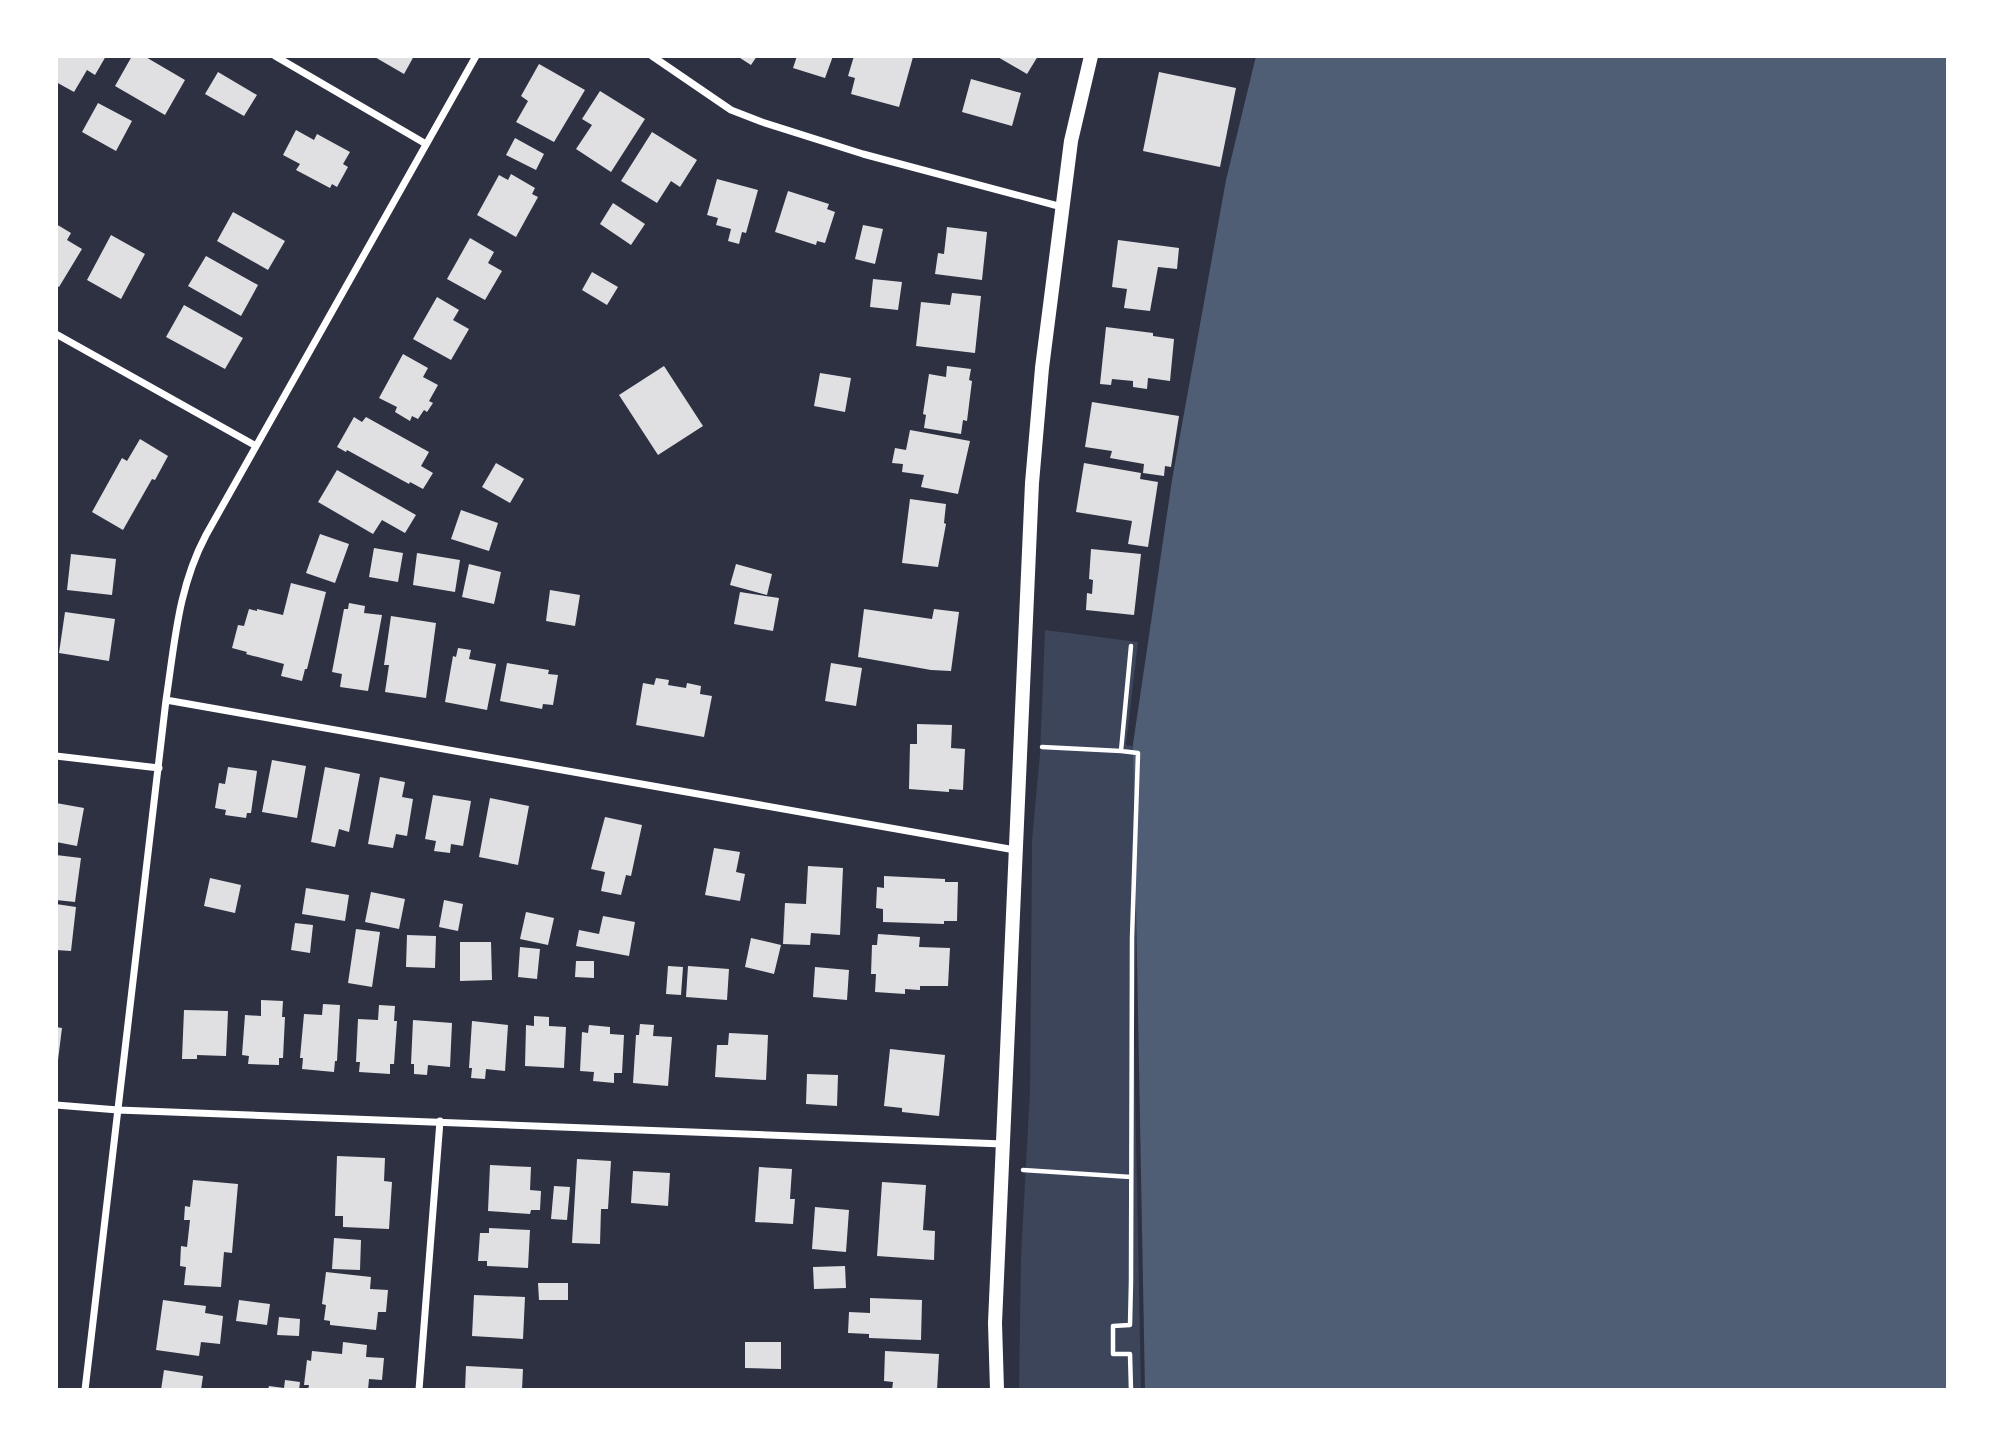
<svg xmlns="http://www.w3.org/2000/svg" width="2004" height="1446" viewBox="0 0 2004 1446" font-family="Roboto,sans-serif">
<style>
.green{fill:#3c4559}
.water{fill:#4f5d75}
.building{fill:#e0e0e3}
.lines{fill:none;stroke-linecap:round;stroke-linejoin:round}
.path{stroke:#fff;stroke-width:4.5}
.minor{stroke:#fff;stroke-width:7}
.secondary{stroke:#fff;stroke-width:14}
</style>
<rect width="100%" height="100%" fill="#2d3142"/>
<path class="green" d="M1045 630 1138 642 1126 745 1144 748 1137 896 1134 1034 1141 1390H1019L1021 1256 1030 1090 1032 841 1040 754Z"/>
<path class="water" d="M1256 56H1948V1390H1145L1133 744 1172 480 1226 180Z"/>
<path class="building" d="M56 56H106L95 75 87 70 74 92 56 82Z
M132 56H144L185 80 165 115 115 86Z
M373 56H414L404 74Z
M737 56H757L751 65Z
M797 56H833L825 78 793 68Z
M854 56 913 57 899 107 851 94 855 78 848 76Z
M996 56H1038L1027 74Z
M539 64 585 90 554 142 516 122 528 101 521 96Z
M218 72 257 95 244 116 205 94Z
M1159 72 1236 88 1220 167 1143 151Z
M971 79 1021 93 1012 126 962 112Z
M600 91 645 119 611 172 576 149 592 125 582 119Z
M98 103 132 121 116 151 82 132Z
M296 130 314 140 317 134 350 152 343 164 348 167 337 187 332 184 330 188 296 170 300 164 283 155Z
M652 132 697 160 680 187 671 181 657 203 621 181Z
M515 138 544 154 536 170 506 155Z
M511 174 535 188 532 194 538 197 516 237 477 215 499 175 508 180Z
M717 179 758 190 746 233 742 232 739 244 728 241 731 229 716 225 718 218 707 215Z
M788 191 829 204 827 209 835 212 825 243 817 241 816 245 775 232Z
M613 203 645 224 631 245 600 224Z
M233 212 285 241 268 270 217 241Z
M56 224 71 233 67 240 82 249 59 287 56 285Z
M863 225 883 229 875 264 855 259Z
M947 227 987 232 982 280 935 274 938 253 944 254Z
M111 235 145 254 121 299 87 280Z
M470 238 494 252 488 263 502 271 485 300 447 279Z
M1118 240 1179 248 1177 269 1158 267 1150 311 1124 308 1127 289 1112 287Z
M206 256 258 285 241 316 188 286Z
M592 272 618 287 607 305 582 290Z
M873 279 902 282 898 310 870 307Z
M952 293 981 296 975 353 916 346 921 302 950 305Z
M437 297 459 310 453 320 469 329 451 360 413 339Z
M184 305 243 338 225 369 166 337Z
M1106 327 1153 333V336L1174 339 1170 381 1148 378 1147 389 1133 387V381L1112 379 1111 385 1100 384Z
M403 354 428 368 423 377 438 385 429 401 433 403 427 412 424 410 418 419 412 416 410 421 395 412 397 407 379 398Z
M664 366 703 426 658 455 619 395Z
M947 366 971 369 969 380 972 381 967 421 963 420 961 434 924 428 926 415 923 414 929 374 946 377Z
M820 373 851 378 845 412 814 406Z
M1092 402 1179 416 1171 467 1165 466 1164 476 1143 473 1144 464 1110 458 1112 451 1085 447Z
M354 417 362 422 366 417 429 452 421 466 433 473 423 489 410 482 409 484 347 450 346 452 337 447Z
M910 430 970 441 958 494 921 487 924 475 902 472 903 464 892 463 895 448 906 450Z
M140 439 168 456 155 480 152 479 123 530 92 512 122 458 127 461Z
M496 463 524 479 510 503 482 487Z
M1084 463 1141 473 1140 479 1158 482 1148 547 1128 544 1132 521 1076 512Z
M337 470 416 515 405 533 382 520 373 534 318 502Z
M910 499 946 504 944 523 946 524 938 567 902 563Z
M461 510 498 523 489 551 451 539Z
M320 534 349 544 335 583 306 573Z
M374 548 403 553 398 582 369 577Z
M1091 549 1141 554 1134 615 1086 610 1087 593 1092 594 1093 580 1089 579Z
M417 553 460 560 455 592 413 585Z
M71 554 116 559 112 595 67 590Z
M469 564 501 572 494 604 462 597Z
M736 564 772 574 767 595 730 585Z
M291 583 326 592 307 669H305L302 681 281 676 284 664 246 654 247 652 232 648 238 625 244 626 249 609 257 611V609L283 615Z
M550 590 580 595 575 626 546 621Z
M740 592 779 598 773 631 734 624Z
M349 603 365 606 364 613 382 615 368 691 340 687 342 674 332 672 344 609H348Z
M864 609 932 619 934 609 959 612 951 671 931 670 858 657Z
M65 612 115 619 109 661 59 653Z
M391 616 436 623 426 698 385 692 389 665H384Z
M458 648 471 650 469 659 496 664 487 710 445 702 453 656 456 657Z
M507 663 549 670 548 674 558 675 553 705 543 704 542 709 500 701Z
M831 663 862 668 856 706 825 701Z
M656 678 669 680 668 685 686 688 687 683 701 686 700 694 712 696 704 737 636 725 643 683 654 685Z
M917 724 952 725 951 748 965 749 963 790 949 789V792L909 789 910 744H917Z
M272 760 306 766 297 818 262 812Z
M228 767 257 771 251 813H247L246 818 225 815 226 810 215 808 219 783 225 784Z
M325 767 360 774 349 832 339 829 335 847 311 842Z
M380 777 405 782 402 797 413 799 407 836 396 834 393 848 368 844Z
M433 795 471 801 463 846 451 844 450 853 434 851 436 841 425 839Z
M490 798 529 806 518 865 479 857Z
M56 803 84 808 77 846 56 842Z
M605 817 642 825 631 876 626 875 621 895 601 891 605 872 591 869Z
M714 848 740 852 736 872 745 874 740 901 705 895Z
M56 855 81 858 75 902 56 900Z
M808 866 843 868 840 935 811 933 810 945 783 944 785 903 806 904Z
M884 876 945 879V882H958L957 921H944V924L883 922V909L876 908 877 887 884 888Z
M210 878 241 885 235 913 204 906Z
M306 888 349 895 345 921 302 914Z
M371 892 405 899 399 929 365 922Z
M444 900 463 904 458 931 439 927Z
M56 904 76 907 71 951 56 950Z
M526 912 554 918 548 945 520 939Z
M603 916 635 922 629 956 576 946 579 930 599 934Z
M295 923 313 925 310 953 291 950Z
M356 929 380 932 372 987 348 983Z
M878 934 920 937 919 947 950 948 948 986H920V990L905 989V994L875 992 876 974H871L872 945H877Z
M407 935 436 936 435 968 406 967Z
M751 938 781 945 774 974 745 967Z
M460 942H491L492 980 460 981Z
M520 947 540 949 537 979 518 977Z
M576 961H594V978L575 977Z
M668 966 683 967 681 995 666 994Z
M688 966 729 969 727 1000 686 997Z
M815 967 849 970 847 1000 813 997Z
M261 1000 283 1001 282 1017H285L283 1058H279V1065L248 1064 249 1056 242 1055 245 1015 261 1016Z
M323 1004 340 1005 337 1061H335L334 1072 302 1069 303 1058H300L304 1014 322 1015Z
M379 1005 395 1006 394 1021H397L394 1064H390V1074L359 1072 360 1062H356L358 1019 378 1020Z
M184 1010 228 1011 226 1056 197 1055V1059H182Z
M534 1016 549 1017V1026L566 1027 564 1068 525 1066 526 1025 534 1026Z
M413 1020 452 1023 450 1067 428 1065 427 1075 414 1074V1064H411Z
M472 1021 508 1025 505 1071 486 1069 485 1079 471 1078 472 1068H469Z
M640 1024 654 1025 653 1036 672 1037 668 1086 633 1083 636 1035H639Z
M589 1025 610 1027V1034L624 1035 622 1073H614V1083L593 1081 594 1072 580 1071 582 1032 588 1033Z
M56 1027 62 1028 58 1060H56Z
M729 1033 768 1035 766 1080 715 1077 717 1045H728Z
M890 1049 945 1055 939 1116 902 1112V1108L884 1106Z
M807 1074 838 1075 837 1106 806 1104Z
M337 1156 385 1158 384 1181 392 1182 389 1229 343 1227V1216H335Z
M577 1159 611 1161 608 1209H601L600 1244 572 1243Z
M490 1165 531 1167 530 1190 541 1191 540 1210H531L530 1214 488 1211Z
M759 1167 792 1169 790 1199H795L793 1224 755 1222Z
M633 1171 670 1173 668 1206 631 1203Z
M193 1180 238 1184 232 1253 224 1252 221 1287 184 1285 186 1267 180 1266 181 1246 187 1247 190 1220H184L185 1206 190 1207Z
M882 1182 926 1185 923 1230 935 1231 934 1260 877 1256Z
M554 1186 570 1187 567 1220 551 1219Z
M815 1207 849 1210 846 1252 812 1249Z
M489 1228 530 1230 528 1268 487 1266V1261H478L480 1233H489Z
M334 1238 361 1240 360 1270 332 1269Z
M845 1266 846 1288 814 1289 813 1267Z
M326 1272 371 1277 370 1289 388 1290 386 1312H378L376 1330 330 1325V1321L324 1320 326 1305 322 1304Z
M538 1283H568V1300H539Z
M474 1295 525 1297 523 1339 472 1336Z
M870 1298 922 1300 921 1340 869 1338V1334L848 1333 849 1312 870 1313Z
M163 1300 206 1306 205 1313 223 1316 220 1344 201 1342 199 1356 156 1350Z
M239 1300 270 1304 267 1325 236 1321Z
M279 1317 300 1319 299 1336 277 1335Z
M343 1342 367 1345 366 1357 384 1358 382 1380 369 1379 368 1390H308L309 1385H304L307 1360 311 1361 312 1351 342 1354Z
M745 1342H781V1369L745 1368Z
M885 1351 939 1354 937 1390H892L893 1382 884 1381Z
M466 1366 523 1369 522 1390H465Z
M164 1370 203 1376 201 1390H161Z
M285 1380 300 1382 299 1390H268L269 1386 284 1388Z"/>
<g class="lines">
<path class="path" d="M1131 646 1121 751 1138 753 1132 938 1131 1281 1130 1325 1113 1326V1354H1130L1131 1390
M1042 747 1121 751
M1023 1170 1131 1177"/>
<path class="minor" d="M275 56 426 144
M652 56 731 110 762 122 863 154 1062 207
M56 334 256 446
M166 700 1015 850
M56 756 159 768
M56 1105 118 1110 1003 1144
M85 1390 166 700C175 641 178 588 206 535L476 56
M419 1390 440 1121"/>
<path class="secondary" d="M997 1390 995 1323 1032 483 1042 368 1071 141 1091 56"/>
</g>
<rect width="2004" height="1446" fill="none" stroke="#ffffff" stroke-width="116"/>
</svg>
